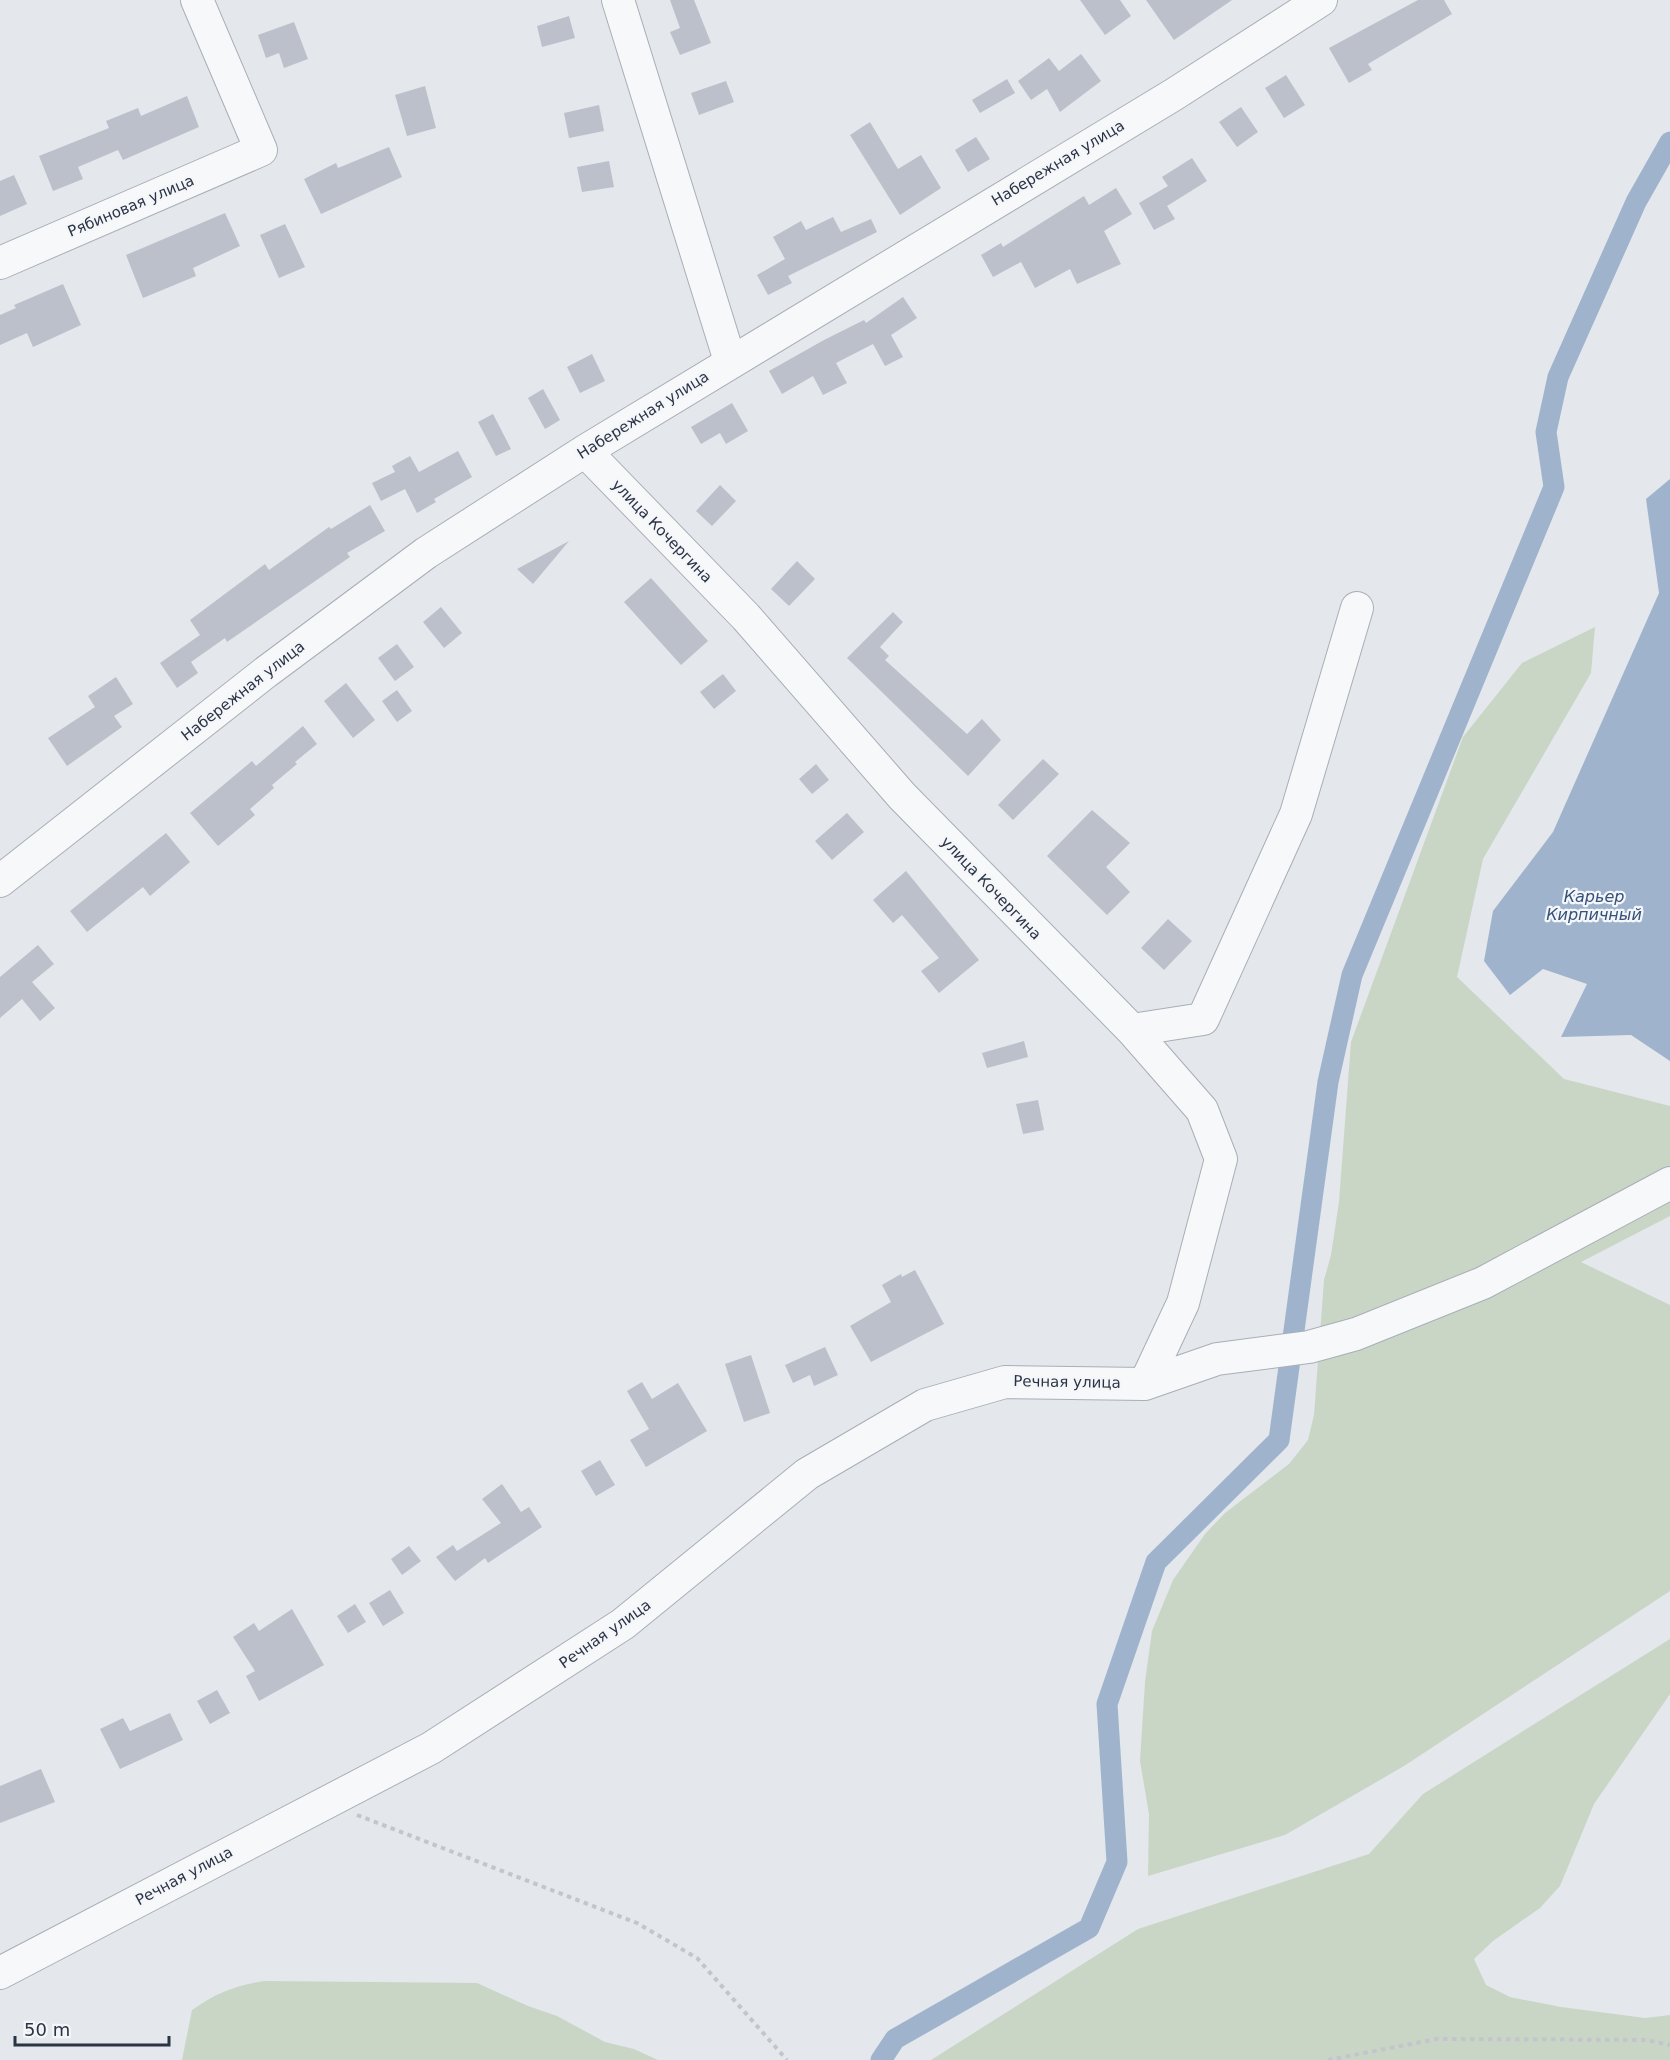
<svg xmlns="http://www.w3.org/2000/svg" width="1670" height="2060" viewBox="0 0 1670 2060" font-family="'DejaVu Sans',sans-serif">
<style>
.green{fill:#c9d6c5}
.water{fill:#9fb4cc}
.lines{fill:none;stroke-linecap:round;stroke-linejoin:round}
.canal{stroke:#9fb4cc;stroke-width:21}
.building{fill:#bbc0ca}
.minor-casing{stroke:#a9aeb7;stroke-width:34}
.path{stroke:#c2c5cb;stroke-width:4;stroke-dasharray:4.5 4.5;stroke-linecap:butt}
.minor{stroke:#f7f8fa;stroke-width:32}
.labels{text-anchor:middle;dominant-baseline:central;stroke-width:4.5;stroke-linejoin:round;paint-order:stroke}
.street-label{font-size:15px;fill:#2b3445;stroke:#f4f6f9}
.water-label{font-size:16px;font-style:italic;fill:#34527a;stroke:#f4f6f9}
</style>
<rect width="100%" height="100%" fill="#e4e7ec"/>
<path class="green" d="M1595 627 1591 673 1483 859 1457 977 1564 1079 1670 1106V1216L1581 1262 1670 1305V1591L1404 1766 1285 1835 1148 1876 1149 1814 1140 1761 1145 1682 1152 1631 1173 1580 1205 1534 1225 1513 1289 1464 1308 1440 1314 1415 1324 1280 1331 1255 1339 1202 1351 1042 1463 737 1522 663Z
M1670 1639V1694L1594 1804 1560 1886 1540 1908 1493 1941 1474 1959 1486 1985 1510 1997 1561 2007 1645 2018 1670 2015V2060H931L1138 1929 1369 1854 1423 1794Z
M265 1981 477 1983 528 2006 557 2016 605 2042 634 2049 658 2060H182L192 2010C216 1993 236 1985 265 1981Z"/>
<path class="water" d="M1670 479V1061L1631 1035 1561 1037 1587 984 1543 969 1510 995 1484 961 1493 911 1553 832 1659 593 1646 499Z"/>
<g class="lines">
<path class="canal" d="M881 2060 895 2039 1089 1928 1117 1862 1107 1704 1156 1562 1279 1440 1328 1082 1352 975 1554 487 1546 432 1558 377 1636 202 1670 142"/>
</g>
<path class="building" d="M670 0H694L711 43 680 55 670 32 680 28Z
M1080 0H1120L1131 16 1105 35Z
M1146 0H1232L1174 40Z
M1418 0H1444L1452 14 1368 64 1372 70 1349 83 1329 48Z
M569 16 575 38 542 47 537 26Z
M294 22 308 59 284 68 279 53 266 58 258 35Z
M1081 54 1101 81 1060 112 1047 89 1031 100 1018 81 1049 58 1059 71Z
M1286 75 1305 105 1284 118 1265 88Z
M1007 79 1015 93 980 113 972 100Z
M726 81 734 102 699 115 691 93Z
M425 86 436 128 407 136 395 95Z
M187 96 199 127 123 160 118 150 78 167 83 179 53 191 39 156 109 128 106 121 138 108 141 116Z
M599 105 604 131 569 138 564 113Z
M1241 107 1258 132 1237 147 1219 122Z
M870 122 898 169 921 155 941 188 900 215 850 135Z
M976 137 990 159 968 172 955 150Z
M389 147 402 177 321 214 304 179 336 163 338 168Z
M1192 158 1207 181 1167 206 1175 219 1154 230 1139 203 1168 186 1162 177Z
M609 161 614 187 582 192 577 167Z
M14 175 27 204 0 216V181Z
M1116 188 1132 214 1104 231 1121 264 1077 284 1070 269 1035 288 1021 262 993 277 981 255 1001 243 1003 247 1084 196 1089 205Z
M225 213 240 246 193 268 196 276 143 298 126 255Z
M833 217 841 232 871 219 877 232 788 276 792 283 768 295 757 275 785 259 773 237 801 221 806 230Z
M285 224 305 267 279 278 260 235Z
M63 284 81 325 33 347 27 333 0 345V315L16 308 14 305Z
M903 297 917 318 891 335 903 357 885 366 873 344 836 363 847 383 823 395 813 376 782 394 769 371 824 340 864 320 866 323Z
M592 354 605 381 580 393 567 367Z
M543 389 560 420 545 429 528 398Z
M732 403 748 431 726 444 720 433 701 444 691 427Z
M493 414 511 449 496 456 478 422Z
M458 451 472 477 434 499 436 502 417 513 405 489 381 501 372 483 395 472 392 466 410 456 419 472Z
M720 485 736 501 712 526 696 511Z
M370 505 385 531 347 553 350 557 227 642 225 638 191 662 198 673 177 688 160 663 200 635 190 620 265 564 269 570 329 527 331 529Z
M569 541 533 584 517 569Z
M797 561 815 579 789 606 771 589Z
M651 578 708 641 681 665 624 602Z
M441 607 462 633 444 648 423 622Z
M893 612 903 622 880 647 889 656 885 660 967 734 982 719 1001 740 968 776 847 658Z
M397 644 414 667 395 681 378 658Z
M723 674 736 691 714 709 700 692Z
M116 677 133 704 114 716 122 727 67 766 48 738 95 707 88 696Z
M346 683 375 720 353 738 324 701Z
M397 690 412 711 397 722 382 701Z
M303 726 317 744 295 762 297 764 272 785 274 788 250 809 255 815 218 846 190 813 252 761 256 766Z
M1043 759 1059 774 1013 820 998 805Z
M816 764 829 780 812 794 799 779Z
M1092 810 1130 843 1106 867 1130 892 1107 915 1047 856Z
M847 813 864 832 832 860 815 841Z
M166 833 190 862 150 896 143 887 87 932 70 911Z
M906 871 979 960 939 993 921 971 939 958 902 915 893 923 873 900Z
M1168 919 1192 941 1164 970 1141 948Z
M38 945 54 964 32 982 55 1008 40 1021 22 999 0 1018V977Z
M1024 1041 1028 1057 987 1068 982 1053Z
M1038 1100 1044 1130 1023 1134 1016 1104Z
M915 1270 944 1324 871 1362 850 1326 891 1302 882 1285 901 1274 902 1277Z
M825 1347 838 1375 814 1386 810 1375 793 1383 785 1365Z
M751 1355 770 1413 744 1422 725 1364Z
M642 1382 652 1399 678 1383 707 1431 646 1467 630 1440 649 1429 627 1391Z
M600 1460 615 1485 596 1496 581 1471Z
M502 1484 521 1512 529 1507 542 1527 488 1563 485 1558 455 1581 436 1557 453 1545 457 1551 501 1523 482 1499Z
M409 1546 421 1561 402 1575 391 1559Z
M390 1590 404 1613 383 1626 369 1603Z
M355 1604 366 1622 348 1633 337 1616Z
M292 1609 324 1665 259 1701 246 1676 255 1671 233 1637 254 1623 259 1631Z
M217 1690 230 1713 210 1724 197 1701Z
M170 1713 183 1740 120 1769 100 1729 123 1718 130 1731Z
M41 1769 55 1802 0 1823V1786Z"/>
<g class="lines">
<defs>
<path id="minor" d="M618 0 730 361
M0 263 261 150 197 0
M585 451 746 617 902 796 1132 1030 1202 1110 1221 1159 1183 1303 1145 1384
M0 881 266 672 426 553 585 451 1173 95 1321 0
M1132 1030 1203 1019 1296 814 1357 608
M0 1973 431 1748 623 1624 807 1474 925 1405 1005 1382 1145 1384 1217 1359 1309 1347 1356 1334 1483 1283 1670 1183"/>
</defs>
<use href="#minor" class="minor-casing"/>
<path class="path" d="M357 1815 637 1923 697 1958 787 2060
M1328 2060 1437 2039 1646 2040 1670 2045"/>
<use href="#minor" class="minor"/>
</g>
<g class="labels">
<g class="street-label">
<text transform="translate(1058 163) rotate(-31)">Набережная улица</text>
<text transform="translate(131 206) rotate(-23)">Рябиновая улица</text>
<text transform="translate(643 415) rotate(-32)">Набережная улица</text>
<text transform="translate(662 531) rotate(46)">улица Кочергина</text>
<text transform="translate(243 691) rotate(-38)">Набережная улица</text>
<text transform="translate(991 888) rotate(46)">улица Кочергина</text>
<text transform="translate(1067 1382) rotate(1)">Речная улица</text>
<text transform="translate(605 1634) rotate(-35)">Речная улица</text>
<text transform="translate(184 1876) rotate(-28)">Речная улица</text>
</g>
<g class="water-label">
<text x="1594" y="896">Карьер<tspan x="1594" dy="18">Кирпичный</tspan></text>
</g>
</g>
<path d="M15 2036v9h154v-9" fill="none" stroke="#2b3445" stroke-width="3"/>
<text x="24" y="2036" font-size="18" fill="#2b3445" stroke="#f4f6f9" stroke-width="4.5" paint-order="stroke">50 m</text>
</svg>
